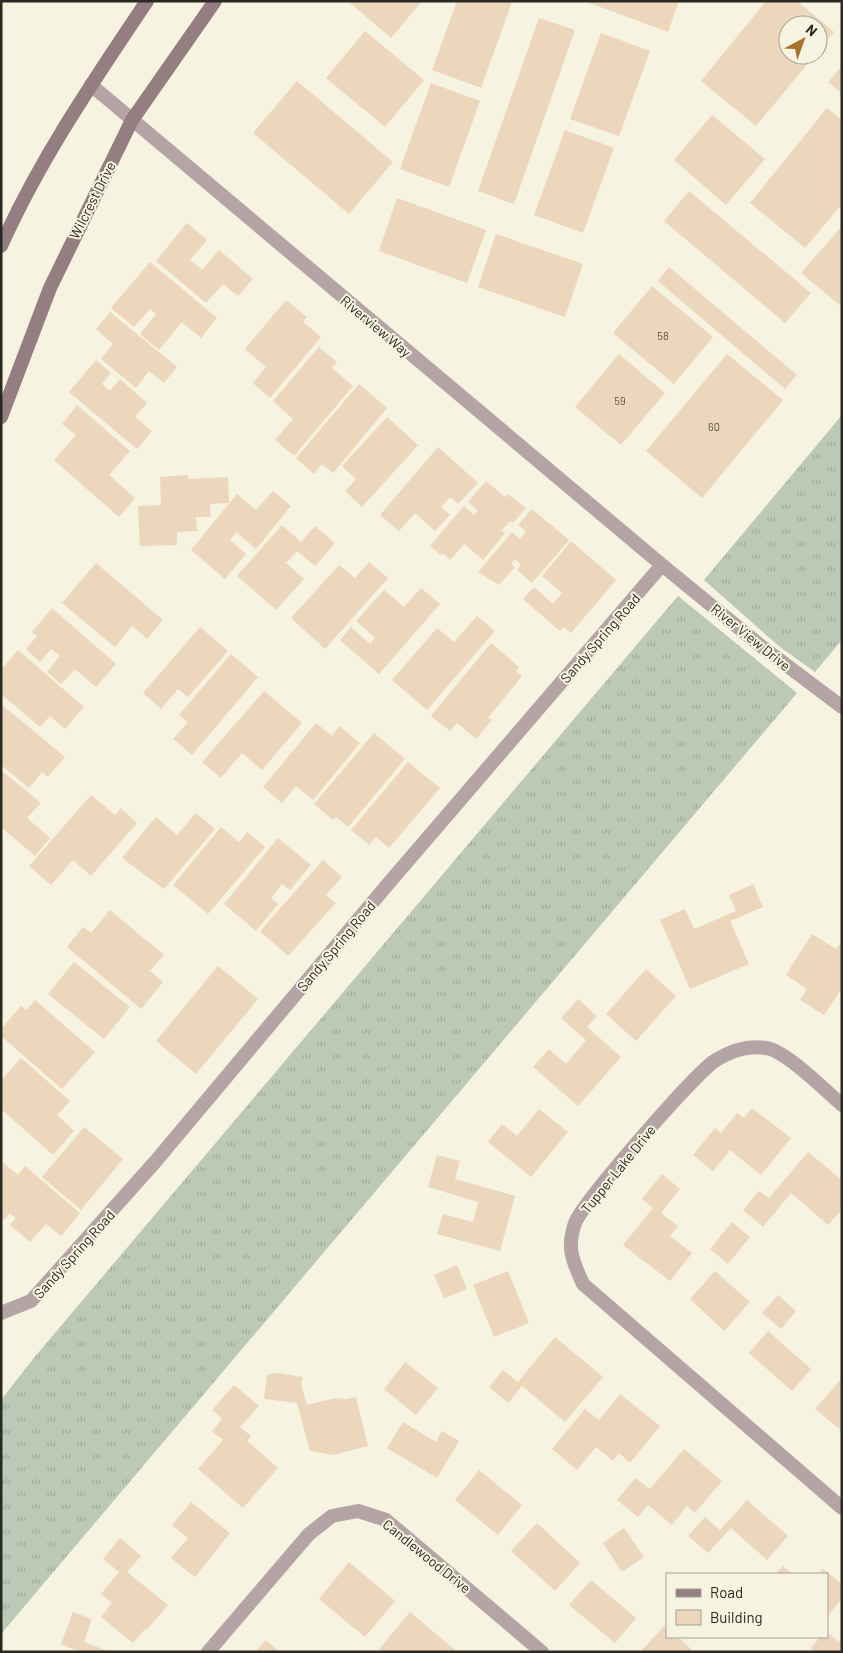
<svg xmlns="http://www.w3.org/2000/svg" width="843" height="1653" viewBox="0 0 843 1653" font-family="Barlow,sans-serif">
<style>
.grass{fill:url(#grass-tufts)}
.building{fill:#ecd6bc}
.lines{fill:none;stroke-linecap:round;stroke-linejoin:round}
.minor{stroke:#b4a4a6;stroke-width:14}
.secondary{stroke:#957e81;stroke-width:14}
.labels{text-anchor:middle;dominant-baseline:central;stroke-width:4;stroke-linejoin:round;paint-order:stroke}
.number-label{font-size:11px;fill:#5a5448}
.street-label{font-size:14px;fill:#2a2922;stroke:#f6f3e0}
</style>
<defs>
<pattern id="grass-tufts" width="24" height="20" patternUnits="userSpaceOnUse" patternTransform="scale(1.25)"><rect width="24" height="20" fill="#bbc9b6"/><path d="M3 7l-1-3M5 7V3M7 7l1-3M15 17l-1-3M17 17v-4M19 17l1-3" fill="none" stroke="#a1ad9c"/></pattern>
</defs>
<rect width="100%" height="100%" fill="#f6f3e0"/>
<path class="grass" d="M842 415V640L815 672 780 647 704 580Z
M678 596 797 693 1 1634V1400L33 1359Z"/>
<path class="building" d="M348 1H422L391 38Z
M457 1 512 2 481 88 432 70Z
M584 1H679L668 32Z
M766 1H797L834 32 818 51V25H788V55H815L756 126 701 81Z
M539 18 575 30 514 204 478 191Z
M365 31 424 80 385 127 326 78Z
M601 33 650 51 619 136 570 119Z
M842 66V94L828 82Z
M297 81 393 162 349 214 253 133Z
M431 83 480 101 449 187 400 169Z
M827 108 842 120V204L805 248 750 203Z
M712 115 765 159 726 205 674 160Z
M565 130 614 148 583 233 534 215Z
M689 191 811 293 785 323 664 221Z
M397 198 486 230 467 283 379 251Z
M187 223 207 240 190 260 202 270 219 250 253 279 238 296 223 284 206 303 156 261Z
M842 226V307L801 273Z
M496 234 583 264 565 317 478 287Z
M150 262 217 318 201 338 182 322 159 350 140 334 156 314 150 309 134 327 111 308Z
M669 267 797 375 785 389 658 281Z
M652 286 713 337 674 384 613 333Z
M286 300 307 317 303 322 321 337 270 398 253 383 266 367 245 349Z
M110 312 177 367 164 383 149 371 136 388 101 359 113 344 96 329Z
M319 347 337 362 332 368 353 386 294 456 275 440 293 419 273 401Z
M619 354 665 393 621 445 575 407Z
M727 354 783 400 702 498 646 451Z
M96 360 111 373 102 384 110 391 120 379 147 403 135 417 152 431 137 449 69 392Z
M359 384 387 408 333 473 322 464 314 474 296 458Z
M77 405 130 451 109 475 135 498 119 517 54 460 76 435 62 424Z
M387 417 418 445 362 507 345 491 356 479 342 466Z
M438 447 478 483 458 504 450 497 441 507 450 515 435 531 415 513 399 531 380 515Z
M188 475V479L228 477 229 503 210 504 211 517H196L197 531 177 532V545L140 546 138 506 161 505 160 477Z
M486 481 505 497 508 494 526 508 513 523 510 521 502 530 505 533 483 560 464 544 450 560 443 553 441 555 430 546 464 506 474 515 478 511 468 502Z
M273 491 291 506 256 549 236 532 230 540 246 554 225 579 191 550 237 494 256 510Z
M532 509 569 540 532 583 517 570 521 565 515 559 511 564 515 567 499 585 478 572 512 532 520 539 526 531 518 525Z
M282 525 301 542 315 526 335 543 315 566 297 551 286 563 304 579 276 610 237 576Z
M571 541 616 580 571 633 564 627 560 631 523 599 534 587 553 604 562 593 542 576Z
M369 562 388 578 325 649 291 618 339 565 355 578Z
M96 563 163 620 147 639 132 626 115 647 62 603Z
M421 588 440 604 379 674 340 640 351 627 370 644 375 638 356 621 384 590 404 607Z
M52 608 116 664 96 687 75 669 61 684 47 672 60 656 51 649 40 662 26 649 37 636 32 632Z
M477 616 495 631 427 710 392 680 437 628 454 642Z
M200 627 228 651 188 697 178 689 161 709 143 693Z
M491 643 519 667 516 671 522 676 488 718 492 720 476 739 457 723 450 731 431 716Z
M18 650 84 707 65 729 50 716 40 727 1 694V670Z
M231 654 258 677 192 755 173 739 188 722 179 715Z
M264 691 302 723 262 770 242 753 221 778 202 762Z
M1 704 65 757 48 777 42 772 29 788 1 765Z
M316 723 332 736 339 726 360 743 313 800 296 786 282 803 263 787Z
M374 733 405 759 348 827 336 817 333 820 314 804Z
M408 762 440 788 389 848 376 837 369 845 351 830Z
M1 770 41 803 27 818 50 838 35 856 1 827Z
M91 795 115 815 121 808 137 823 91 876 73 860 51 885 29 866Z
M196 813 215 829 164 889 122 858 156 817 177 835Z
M221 827 239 842 247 832 265 847 208 914 173 885Z
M278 838 311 865 290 890 282 884 271 898 278 904 256 931 224 904Z
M323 860 342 877 326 895 336 903 288 956 260 931Z
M753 884 763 907 730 921 749 964 690 989 660 920 685 909 694 929 736 911 729 895Z
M110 910 164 955 150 971 163 982 141 1009 67 947 83 927 91 933Z
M812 934 836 949 842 941V988L824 1015 800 1000 807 989 786 975Z
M74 962 130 1007 104 1039 48 994Z
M218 966 258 999 196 1074 156 1041Z
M646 969 676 996 636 1041 606 1014Z
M578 999 597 1016 587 1027 621 1057 578 1106 533 1067 549 1049 566 1064 586 1040 561 1018Z
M35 1000 95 1052 62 1089 1 1036V1029L21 1006 26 1010Z
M21 1058 70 1101 57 1115 74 1131 53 1155 1 1109V1080Z
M752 1108 791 1138 761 1175 730 1150 713 1171 693 1155 715 1128 721 1133 737 1113 744 1118Z
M539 1109 568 1132 531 1177 488 1142 502 1124 517 1136Z
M84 1127 123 1159 81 1210 42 1177Z
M808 1152 842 1180V1209L828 1225 791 1193 763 1227 743 1210 759 1191 769 1198Z
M437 1155 460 1161 455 1179 515 1196 500 1251 437 1234 443 1214 473 1222 478 1202 428 1187Z
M1 1161 18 1175 25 1166 80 1213 61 1236 46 1224 30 1242 10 1225 16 1218 10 1213 4 1220 1 1218Z
M662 1174 680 1189 661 1213 678 1226 670 1236 692 1253 670 1281 623 1245 653 1208 642 1199Z
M732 1222 750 1237 728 1264 710 1249Z
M457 1265 467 1289 444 1298 434 1275Z
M508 1271 529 1323 494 1337 473 1285Z
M715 1271 750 1302 724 1331 690 1299Z
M778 1295 796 1311 781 1329 762 1313Z
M768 1331 811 1369 792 1391 749 1353Z
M555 1337 603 1377 565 1422 522 1386 508 1403 489 1387 503 1370 518 1382Z
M405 1362 438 1388 416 1415 384 1389Z
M277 1373 303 1377 301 1384 307 1405 336 1398 347 1399 356 1397 368 1446 333 1455 310 1451 297 1403 264 1399 267 1375Z
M842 1378V1431L815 1409Z
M234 1385 259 1406 240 1427 251 1436 247 1441 278 1468 243 1508 198 1469 223 1440 212 1431 222 1419 212 1410Z
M620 1394 660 1426 630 1463 619 1453 613 1461 596 1447 577 1470 552 1449 585 1409 599 1420Z
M403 1422 436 1442 442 1431 459 1441 437 1478 387 1448Z
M684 1449 722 1481 695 1513 687 1506 672 1525 648 1505 638 1517 617 1500 635 1478 650 1489Z
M479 1470 522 1505 498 1535 455 1500Z
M747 1500 788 1536 767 1560 731 1528 708 1553 688 1536 705 1517 720 1530Z
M191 1502 230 1533 195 1577 171 1558 188 1538 172 1525Z
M537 1523 580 1563 555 1591 511 1551Z
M624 1528 644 1557 622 1572 603 1543Z
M120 1538 141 1556 127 1572 168 1605 147 1630 145 1629 133 1643 101 1617 112 1603 101 1594 119 1572 103 1559Z
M349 1562 395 1601 365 1637 319 1599Z
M783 1566 793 1574H776Z
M823 1569 842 1584V1598L827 1617V1574H819Z
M591 1580 636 1618 615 1643 569 1605Z
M73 1612 92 1619 84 1642 110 1652H81L61 1644Z
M410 1612 455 1650 454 1652H382L379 1649Z
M665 1625 667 1637H678L694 1652H640Z
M827 1632 839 1642 842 1638 840 1652H816L811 1648 820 1637H827Z
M266 1640 280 1652H255Z"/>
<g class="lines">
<path class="minor" d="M91 85 662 565 761 646 842 707
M842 1105C826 1091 785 1050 766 1048 748 1045 732 1050 716 1060 696 1072 583 1202 575 1223 566 1249 573 1261 583 1284L842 1508
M1 1313 31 1301 155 1162 388 884 662 565
M208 1652 309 1534 332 1516 358 1511 386 1520 542 1652"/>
<path class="secondary" d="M1 246C40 159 94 80 147 1
M1 417 50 288 132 120 215 1"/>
</g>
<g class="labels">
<g class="number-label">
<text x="663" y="335">58</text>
<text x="620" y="400">59</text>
<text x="714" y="426">60</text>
</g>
<g class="street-label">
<text transform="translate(92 200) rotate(-63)">Wilcrest Drive</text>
<text transform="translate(376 326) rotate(40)">Riverview Way</text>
<text transform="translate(751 637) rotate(39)">River View Drive</text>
<text transform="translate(600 638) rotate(-49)">Sandy Spring Road</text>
<text transform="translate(336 946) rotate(-50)">Sandy Spring Road</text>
<text transform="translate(618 1169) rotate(-51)">Tupper Lake Drive</text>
<text transform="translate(74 1254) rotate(-48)">Sandy Spring Road</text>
<text transform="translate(427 1556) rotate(39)">Candlewood Drive</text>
</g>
</g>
<rect width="843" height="1653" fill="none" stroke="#2a2922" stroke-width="5"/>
<rect x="666" y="1573" width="162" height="65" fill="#f6f3e0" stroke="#a4a294"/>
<rect x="676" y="1589" width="25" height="8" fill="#957e81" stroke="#a4a294"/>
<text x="710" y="1598" font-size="15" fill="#2a2922">Road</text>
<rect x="676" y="1610" width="25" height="15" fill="#ecd6bc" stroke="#a4a294"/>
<text x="710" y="1623" font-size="15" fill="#2a2922">Building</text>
<g transform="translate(803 40) rotate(41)"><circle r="24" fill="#f6f3e0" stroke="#a4a294"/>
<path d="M0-4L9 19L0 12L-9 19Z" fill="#a7732c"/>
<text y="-8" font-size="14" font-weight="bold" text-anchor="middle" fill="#2a2922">N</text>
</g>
</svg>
